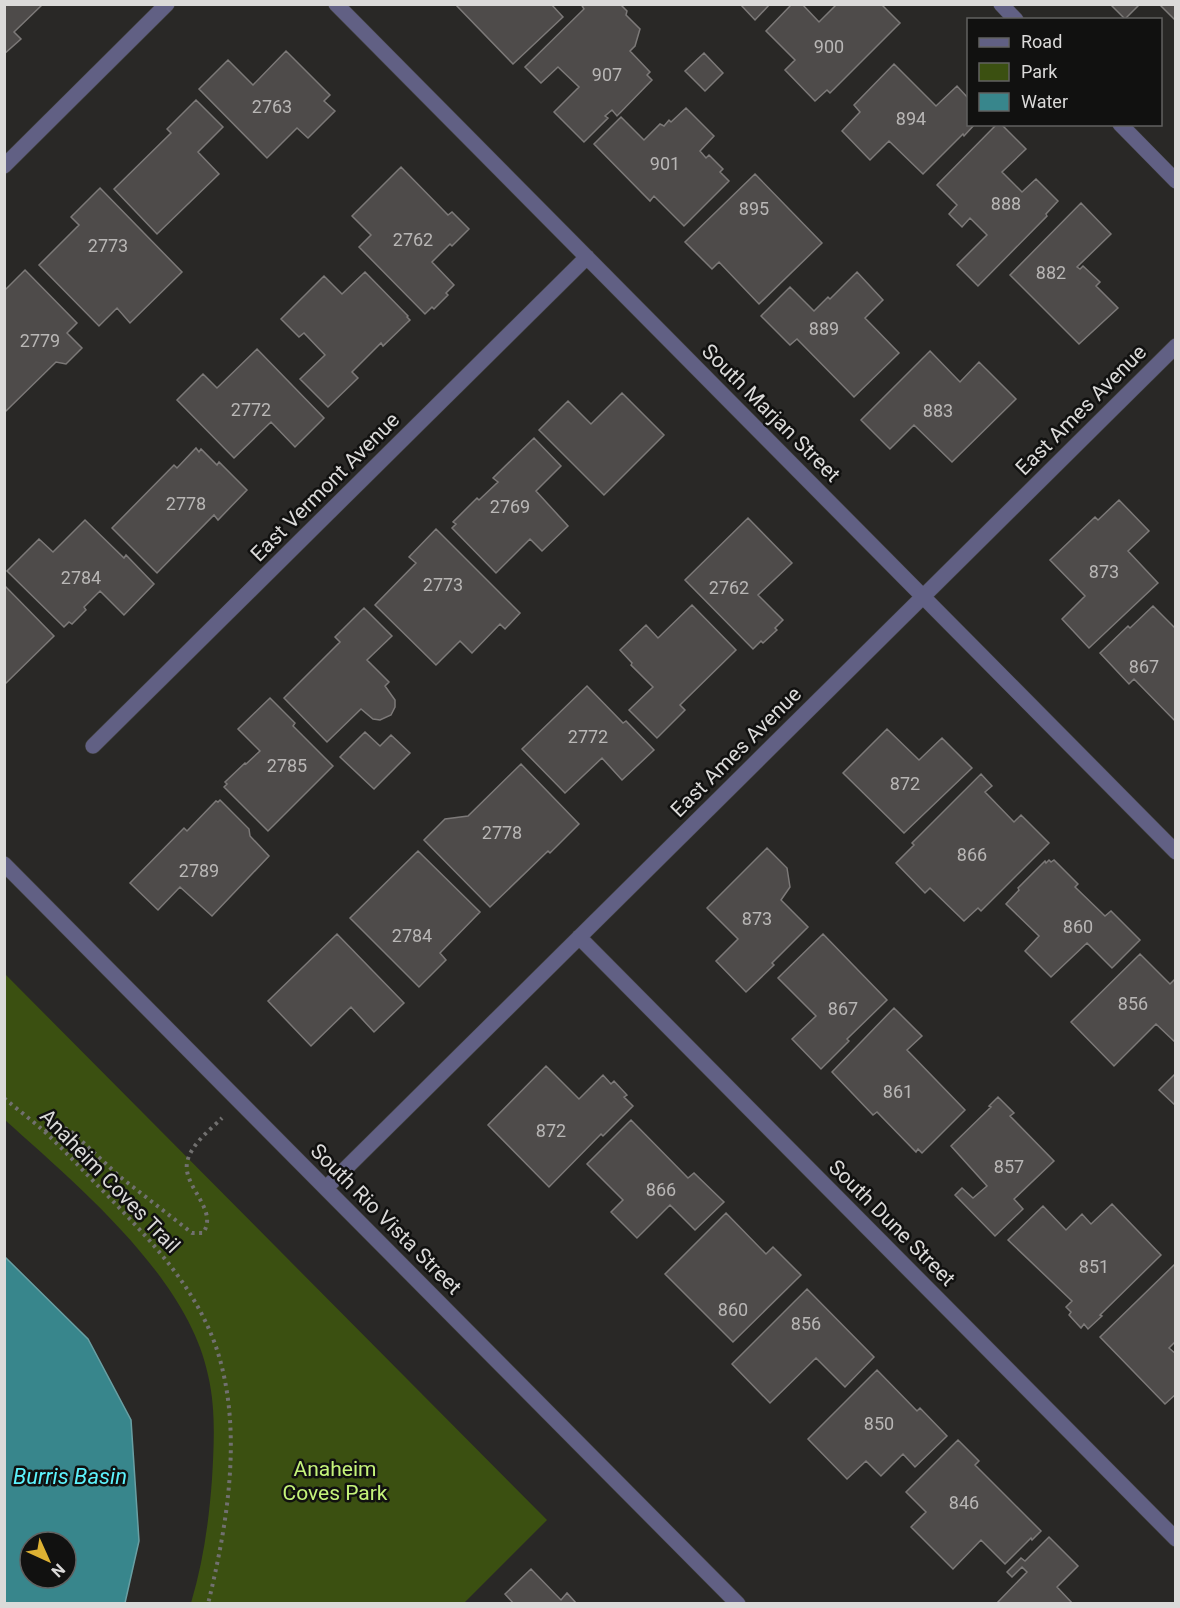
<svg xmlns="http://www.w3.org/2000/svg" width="1180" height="1608" viewBox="0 0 1180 1608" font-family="Roboto,sans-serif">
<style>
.green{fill:#3b5011}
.water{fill:#38868c;stroke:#699fa3;stroke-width:1.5;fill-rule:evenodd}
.building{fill:#4e4b4a;stroke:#7c7978;stroke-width:1.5}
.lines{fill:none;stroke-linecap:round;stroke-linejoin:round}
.minor-casing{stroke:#454443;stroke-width:16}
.tertiary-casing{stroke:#454443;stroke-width:16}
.path{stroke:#71706f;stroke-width:4;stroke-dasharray:3 4.5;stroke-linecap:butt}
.minor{stroke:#616084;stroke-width:15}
.tertiary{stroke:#616084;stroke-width:15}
.labels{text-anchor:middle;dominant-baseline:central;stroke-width:5;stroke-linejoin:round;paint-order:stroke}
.number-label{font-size:18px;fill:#b8b6b5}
.street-label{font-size:21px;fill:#dbdad9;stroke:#111110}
.park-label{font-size:21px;fill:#c5f37a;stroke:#111110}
.water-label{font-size:22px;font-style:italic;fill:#5df2fc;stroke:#111110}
</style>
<rect width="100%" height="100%" fill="#292826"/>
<path class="green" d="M5 974 547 1520 464 1603H191C203 1563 209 1521 212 1479 214 1444 216 1409 208 1375 188 1277 76 1184 5 1120Z"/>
<path class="water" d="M4 1256 88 1339 131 1420 139 1541 125 1603H5ZM30 1542H66V1578H30Z"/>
<path class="building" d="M4 4H43L14 32 21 39 4 54Z
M455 4H551L563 17 513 64Z
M620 4 627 11 626 15 640 29 635 46 630 51 650 72 647 75 652 80 617 116 612 110 605 116 608 118 584 142 554 112 579 87 558 67 541 83 525 67 584 9 581 4Z
M740 4H770L755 20Z
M792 4H802L819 22 837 4H881L900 23 830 93 827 90 815 101 785 70 795 60 766 31Z
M1110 4H1140L1125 19Z
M1159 4H1176V17L1174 19Z
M286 51 330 95 324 101 335 111 308 138 297 128 267 158 199 89 228 60 253 85Z
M704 53 723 73 705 91 685 71Z
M894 64 936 106 957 86 968 98V124H975L964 136 963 134 923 174 889 141 870 160 842 131 860 112 854 105Z
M196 100 223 127 198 152 219 174 157 234 114 189 171 133 167 129Z
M686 108 714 136 700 151 706 158 709 155 723 169 720 172 729 181 684 226 654 196 650 201 594 144 621 117 644 140 660 124 664 126 669 120 671 122Z
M997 124H1001L1026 149 1002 172 1022 192 1036 179 1058 201 1046 214 1047 216 978 286 957 265 987 235 970 218 962 227 949 214 957 205 937 185Z
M401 167 448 215 452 212 469 229 452 246 450 244 432 262 454 285 446 293 448 295 434 309 432 307 425 314 359 247 371 235 352 216Z
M755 174 822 243 759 304 719 262 712 269 685 242Z
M100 188 182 272 130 323 117 308 99 326 39 265 79 225 71 217Z
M1081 203 1111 234 1077 267 1080 269 1083 266 1100 282 1096 286 1118 308 1079 344 1010 275Z
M25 270 77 323 67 333 82 348 66 364 56 362 6 411 4 409V291Z
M365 272 408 316 407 317 410 320 383 346 381 343 352 372 358 378 328 407 300 379 325 355 304 333 299 337 281 319 324 276 342 294Z
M857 272 883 300 865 318 899 353 854 397 797 339 790 345 761 316 790 287 814 311 828 297 830 299Z
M257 349 324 418 295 447 271 422 234 458 177 400 203 374 217 388Z
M930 351 960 382 979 362 1016 399 952 462 914 425 890 449 861 420Z
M622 393 664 435 604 495 539 430 568 401 591 424Z
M534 438 561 466 536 491 568 526 542 551 530 539 496 573 452 528 456 524 453 522 477 498 479 500 498 482 493 478Z
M196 448 199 452 201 449 217 465 219 462 247 490 218 520 214 515 157 573 112 528 174 465 177 468Z
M1119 500 1149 531 1128 551 1158 583 1089 648 1062 619 1085 596 1050 560 1095 517 1098 520Z
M748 518 792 563 758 595 783 620 775 628 777 630 763 643 761 641 753 649 685 580Z
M85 520 124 558 126 555 154 584 124 615 100 591 84 607 86 610 72 624 69 622 64 627 7 571 39 539 53 552Z
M436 529 520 613 505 629 500 624 472 653 460 641 436 665 375 605 416 563 409 557Z
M4 585 54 636 4 685Z
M692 605 736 650 680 705 685 710 657 738 629 710 653 687 631 665 632 663 620 650 646 625 658 638Z
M1153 606 1176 629V722L1134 679 1129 684 1100 653 1128 626 1130 628Z
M364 608 392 636 367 660 389 682 385 686 395 700V707L391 715 380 720 373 719 361 709 327 742 284 698 340 642 335 637Z
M587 686 623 723 626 721 654 750 622 780 602 758 565 793 522 749Z
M270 698 295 723 293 726 333 766 268 831 224 787 227 784 225 782 245 763 246 764 260 751 238 729Z
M887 729 919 760 942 738 972 768 904 833 843 773Z
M365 732 380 746 391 735 410 753 374 789 340 757Z
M521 764 579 824 550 853 548 851 490 907 424 840 445 819 468 816Z
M981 774 992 786 985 792 1014 822 1021 815 1049 843 981 911 978 908 964 921 930 888 925 893 896 863 914 845 912 843Z
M220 800 249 829 250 836 269 856 212 916 180 887 158 910 130 883 184 828 187 831 216 801 218 802Z
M767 848 787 868 790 887 781 900 808 927 772 963 774 965 746 992 716 961 738 939 707 908Z
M418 851 480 912 440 953 446 960 419 987 350 918Z
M1049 860 1051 862 1054 860 1078 884 1075 887 1105 916 1111 911 1140 940 1112 968 1087 943 1051 977 1025 951 1039 936 1006 904 1019 890 1018 888 1045 861 1046 863Z
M337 934 404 1003 374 1032 351 1007 311 1046 268 1001Z
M823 934 887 1000 847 1039 849 1041 821 1069 792 1039 816 1016 778 978Z
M1140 954 1170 984 1174 980 1176 982V1043L1156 1024 1114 1066 1071 1022Z
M894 1008 922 1036 907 1050 965 1110 922 1153 918 1149 916 1152 877 1112 873 1115 832 1072Z
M546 1066 579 1099 603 1075 611 1084 614 1081 627 1095 624 1097 633 1106 603 1136 601 1134 549 1187 488 1125Z
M1176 1073V1106L1159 1090Z
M998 1097 1014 1113 1010 1116 1054 1161 1014 1199 1023 1209 995 1236 955 1195 962 1188 973 1198 987 1186 951 1146 991 1107 989 1106Z
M631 1120 688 1178 694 1173 724 1202 695 1230 670 1205 637 1238 611 1212 623 1200 587 1164Z
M1112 1204 1161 1255 1100 1315 1102 1316 1088 1329 1084 1324 1081 1328 1069 1315 1071 1312 1066 1307 1072 1301 1008 1240 1043 1206 1066 1230 1082 1214 1091 1224Z
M726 1213 766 1254 773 1247 801 1275 733 1342 665 1274Z
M1175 1264 1176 1341 1169 1348 1176 1354V1394L1165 1404 1100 1337Z
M807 1289 874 1357 845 1387 816 1358 770 1403 732 1364Z
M877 1370 917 1411 920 1408 947 1436 915 1467 903 1454 881 1476 866 1461 847 1479 808 1439Z
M958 1440 979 1461 975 1465 1041 1531 1032 1540 1031 1538 1005 1564 981 1540 953 1569 911 1527 926 1512 906 1492Z
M1049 1537 1078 1566 1057 1587 1073 1604H996L1027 1572 1022 1567 1012 1577 1007 1572 1021 1558 1025 1561Z
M531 1569 561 1600 567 1593 577 1604H514L505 1594Z"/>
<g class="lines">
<defs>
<path id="minor" d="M336 4 1176 852
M1001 4 1016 20
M1120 124 1176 181
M4 166 167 4
M93 746 587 257
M579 937 1176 1539
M326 1188 1176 346"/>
<path id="tertiary" d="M4 864 738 1604"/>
</defs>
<use href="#minor" class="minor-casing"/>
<use href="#tertiary" class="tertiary-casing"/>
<path class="path" d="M4 1098C18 1110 33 1121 46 1133 67 1153 86 1174 107 1195 150 1240 193 1284 215 1344 244 1426 228 1522 208 1604
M45 1132 51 1127 60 1125 73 1133 119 1176 192 1233H203C219 1210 183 1187 187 1163 190 1145 210 1130 222 1118"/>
<use href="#minor" class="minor"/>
<use href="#tertiary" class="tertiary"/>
</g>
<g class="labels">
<g class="number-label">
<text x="829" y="46">900</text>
<text x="607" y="74">907</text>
<text x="272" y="106">2763</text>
<text x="911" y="118">894</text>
<text x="665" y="163">901</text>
<text x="1006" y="203">888</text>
<text x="754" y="208">895</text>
<text x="413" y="239">2762</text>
<text x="108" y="245">2773</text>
<text x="1051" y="272">882</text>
<text x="824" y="328">889</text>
<text x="40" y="340">2779</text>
<text x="251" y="409">2772</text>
<text x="938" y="410">883</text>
<text x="186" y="503">2778</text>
<text x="510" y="506">2769</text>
<text x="1104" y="571">873</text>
<text x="81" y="577">2784</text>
<text x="443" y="584">2773</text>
<text x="729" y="587">2762</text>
<text x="1144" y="666">867</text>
<text x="588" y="736">2772</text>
<text x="287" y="765">2785</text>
<text x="905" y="783">872</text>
<text x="502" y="832">2778</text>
<text x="972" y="854">866</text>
<text x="199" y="870">2789</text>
<text x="757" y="918">873</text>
<text x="1078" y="926">860</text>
<text x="412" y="935">2784</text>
<text x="1133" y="1003">856</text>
<text x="843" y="1008">867</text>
<text x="898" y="1091">861</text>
<text x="551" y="1130">872</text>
<text x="1009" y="1166">857</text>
<text x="661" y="1189">866</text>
<text x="1094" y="1266">851</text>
<text x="733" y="1309">860</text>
<text x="806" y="1323">856</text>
<text x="879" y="1423">850</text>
<text x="964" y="1502">846</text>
</g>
<g class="street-label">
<text transform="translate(1081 410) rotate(-45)">East Ames Avenue</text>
<text transform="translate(771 413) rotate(45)">South Marjan Street</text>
<text transform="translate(325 487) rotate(-45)">East Vermont Avenue</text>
<text transform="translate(736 752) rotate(-45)">East Ames Avenue</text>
<text transform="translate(110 1181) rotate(46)">Anaheim Coves Trail</text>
<text transform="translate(386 1219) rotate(45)">South Rio Vista Street</text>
<text transform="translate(892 1223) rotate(45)">South Dune Street</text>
</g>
<g class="park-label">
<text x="335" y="1469">Anaheim<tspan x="335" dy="24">Coves Park</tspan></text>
</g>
<g class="water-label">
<text x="70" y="1476">Burris Basin</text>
</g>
</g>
<rect width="1180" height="1608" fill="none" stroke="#dbdad9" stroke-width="12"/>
<rect x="967" y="18" width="195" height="108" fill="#111110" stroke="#626160" stroke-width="1.5"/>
<rect x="979" y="38" width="30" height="9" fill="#616084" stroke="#626160" stroke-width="1.5"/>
<text x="1021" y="48" font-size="18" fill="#dbdad9">Road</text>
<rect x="979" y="63" width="30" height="18" fill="#3b5011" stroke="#626160" stroke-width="1.5"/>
<text x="1021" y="78" font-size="18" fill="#dbdad9">Park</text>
<rect x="979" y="93" width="30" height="18" fill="#38868c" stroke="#626160" stroke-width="1.5"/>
<text x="1021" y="108" font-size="18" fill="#dbdad9">Water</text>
<g transform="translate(48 1560) rotate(135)"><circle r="28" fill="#111110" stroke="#626160" stroke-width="1.5"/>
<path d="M0-4.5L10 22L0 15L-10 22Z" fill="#ddb133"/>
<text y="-9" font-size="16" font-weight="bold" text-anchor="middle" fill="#dbdad9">N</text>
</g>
</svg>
